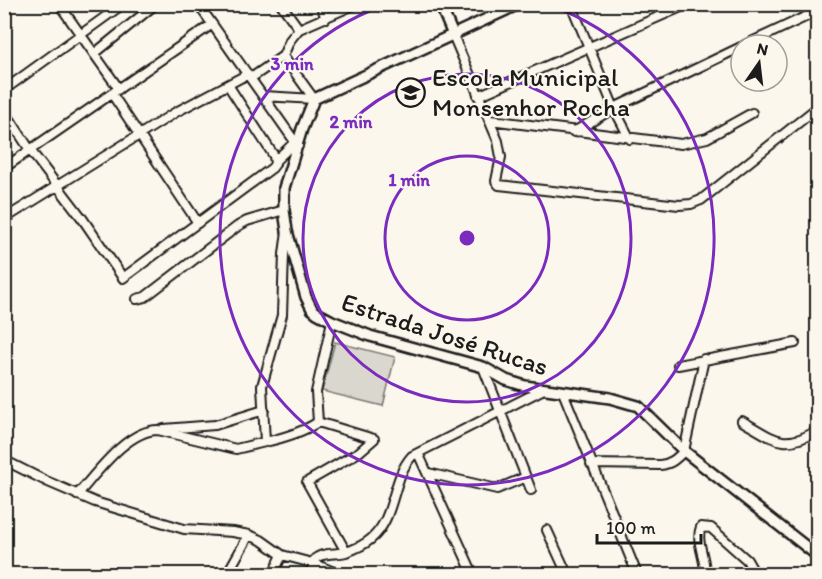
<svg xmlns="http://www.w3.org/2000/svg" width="822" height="579" viewBox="0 0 822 579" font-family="Itim,sans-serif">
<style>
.green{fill:#dad7ce;stroke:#7b7a75;stroke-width:1.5}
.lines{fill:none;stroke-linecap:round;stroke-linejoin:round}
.minor-casing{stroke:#1c1c1c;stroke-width:12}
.tertiary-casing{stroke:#1c1c1c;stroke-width:14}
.minor{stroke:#fbf7ec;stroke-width:8}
.tertiary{stroke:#fbf7ec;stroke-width:9}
.ring{fill:none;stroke:#7b2cbf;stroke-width:3}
.labels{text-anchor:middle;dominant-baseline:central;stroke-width:4.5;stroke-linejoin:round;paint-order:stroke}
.poi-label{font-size:26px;fill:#1c1c1c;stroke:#fbf7ec;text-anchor:start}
.street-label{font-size:26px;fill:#1c1c1c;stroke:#fbf7ec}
.centre{fill:#7b2cbf;stroke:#fbf7ec;stroke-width:3}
.ring-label{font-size:18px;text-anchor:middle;font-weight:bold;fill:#7b2cbf;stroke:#fbf7ec;stroke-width:4.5;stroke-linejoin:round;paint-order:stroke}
</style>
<rect width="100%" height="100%" fill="#fbf7ec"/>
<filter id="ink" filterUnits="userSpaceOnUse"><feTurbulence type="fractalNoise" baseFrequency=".0167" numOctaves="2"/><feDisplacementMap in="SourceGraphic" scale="12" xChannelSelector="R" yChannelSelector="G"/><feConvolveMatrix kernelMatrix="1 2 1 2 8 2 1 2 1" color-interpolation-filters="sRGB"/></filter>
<g filter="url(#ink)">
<path class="green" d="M335 342 395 357 383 406 322 391Z"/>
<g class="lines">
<defs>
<path id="minor" d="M59 4 119 89
M198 4 298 146
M281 4 299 29
M320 4 326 18
M571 4 614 108 630 139
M453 35 498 141 501 157 496 181 499 185 679 205 691 204 701 200 818 107
M745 45 818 11
M94 54 152 7
M283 56 314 99
M251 78 283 56 290 40 299 29 356 4
M4 90 123 4
M112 94 198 223
M264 96 314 99
M478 96 688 4
M4 110 30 150 82 218 123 278 272 168 275 164 274 156 228 85
M490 120 681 144 707 138 752 113
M574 132 614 108 741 47
M276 160 295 142
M4 168 211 25
M4 219 176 112 248 74
M137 299 145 297 238 226 247 221 284 210
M678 365 795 343
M483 367 531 490
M563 392 637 574
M742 421C773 438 783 452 818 430
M318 422 374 439
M164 429 215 425 264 410
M265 442C283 438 303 432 318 422L316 392 332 321
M418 453 473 574
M4 460 46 481 95 502 184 529 233 532 249 535 261 540 282 555 312 563 339 574
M591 464 660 465C671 464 676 459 684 451L704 359
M428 473 497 489 526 477
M77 495C97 473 127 430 158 430L236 449 265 442 262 386 282 315 284 254 287 231
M547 530 567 574
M346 552 307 482 359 452 374 439
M312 563C319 551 334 555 346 552 355 549 364 545 371 539 396 518 391 479 412 456L542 390
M312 563V574
M227 574 249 535
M273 574 282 555
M705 574C706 559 695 541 701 527L711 528 747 560 755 574"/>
<path id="tertiary" d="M440 4 453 35
M519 4 314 99 302 129 284 188V210L287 231 306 297 312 309 317 313 332 321 370 336 483 367 506 380 525 386 610 398 638 406 684 451 818 556"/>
</defs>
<use href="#minor" class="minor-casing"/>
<use href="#tertiary" class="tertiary-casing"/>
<use href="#minor" class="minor"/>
<use href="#tertiary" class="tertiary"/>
</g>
</g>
<g class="ring">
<circle cx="467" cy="238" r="82"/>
<circle cx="467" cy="238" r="164"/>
<path d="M549 5A247 247 0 1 1 385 5"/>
</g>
<defs>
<symbol id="school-ring" viewBox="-11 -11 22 22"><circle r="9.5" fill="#fbf7ec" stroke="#1c1c1c" stroke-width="1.5"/><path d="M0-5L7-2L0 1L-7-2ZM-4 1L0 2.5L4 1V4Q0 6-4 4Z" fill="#1c1c1c"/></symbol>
</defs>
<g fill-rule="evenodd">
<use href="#school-ring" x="394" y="76" width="33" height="33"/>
</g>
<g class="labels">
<g class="poi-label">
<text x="432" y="77">Escola Municipal<tspan x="432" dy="30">Monsenhor Rocha</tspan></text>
</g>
<g class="street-label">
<text transform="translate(445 334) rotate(18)">Estrada José Rucas</text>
</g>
</g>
<circle cx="467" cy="238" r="9" class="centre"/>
<g class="ring-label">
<text x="292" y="70">3 min</text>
<text x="351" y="128">2 min</text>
<text x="409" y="186">1 min</text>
</g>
<rect width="822" height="579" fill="none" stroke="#fbf7ec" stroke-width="24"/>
<rect x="12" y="12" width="798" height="555" fill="none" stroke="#1c1c1c" stroke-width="2" filter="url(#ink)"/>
<g transform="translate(759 63) rotate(14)"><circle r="28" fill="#fbf7ec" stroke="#a29f99" stroke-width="1.5"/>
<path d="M0-4.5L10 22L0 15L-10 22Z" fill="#1c1c1c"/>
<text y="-9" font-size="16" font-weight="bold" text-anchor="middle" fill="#1c1c1c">N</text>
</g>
<path d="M597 534v9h104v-9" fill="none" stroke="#1c1c1c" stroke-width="3"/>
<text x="606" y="534" font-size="18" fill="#1c1c1c" stroke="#fbf7ec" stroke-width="4.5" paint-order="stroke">100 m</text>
</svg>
